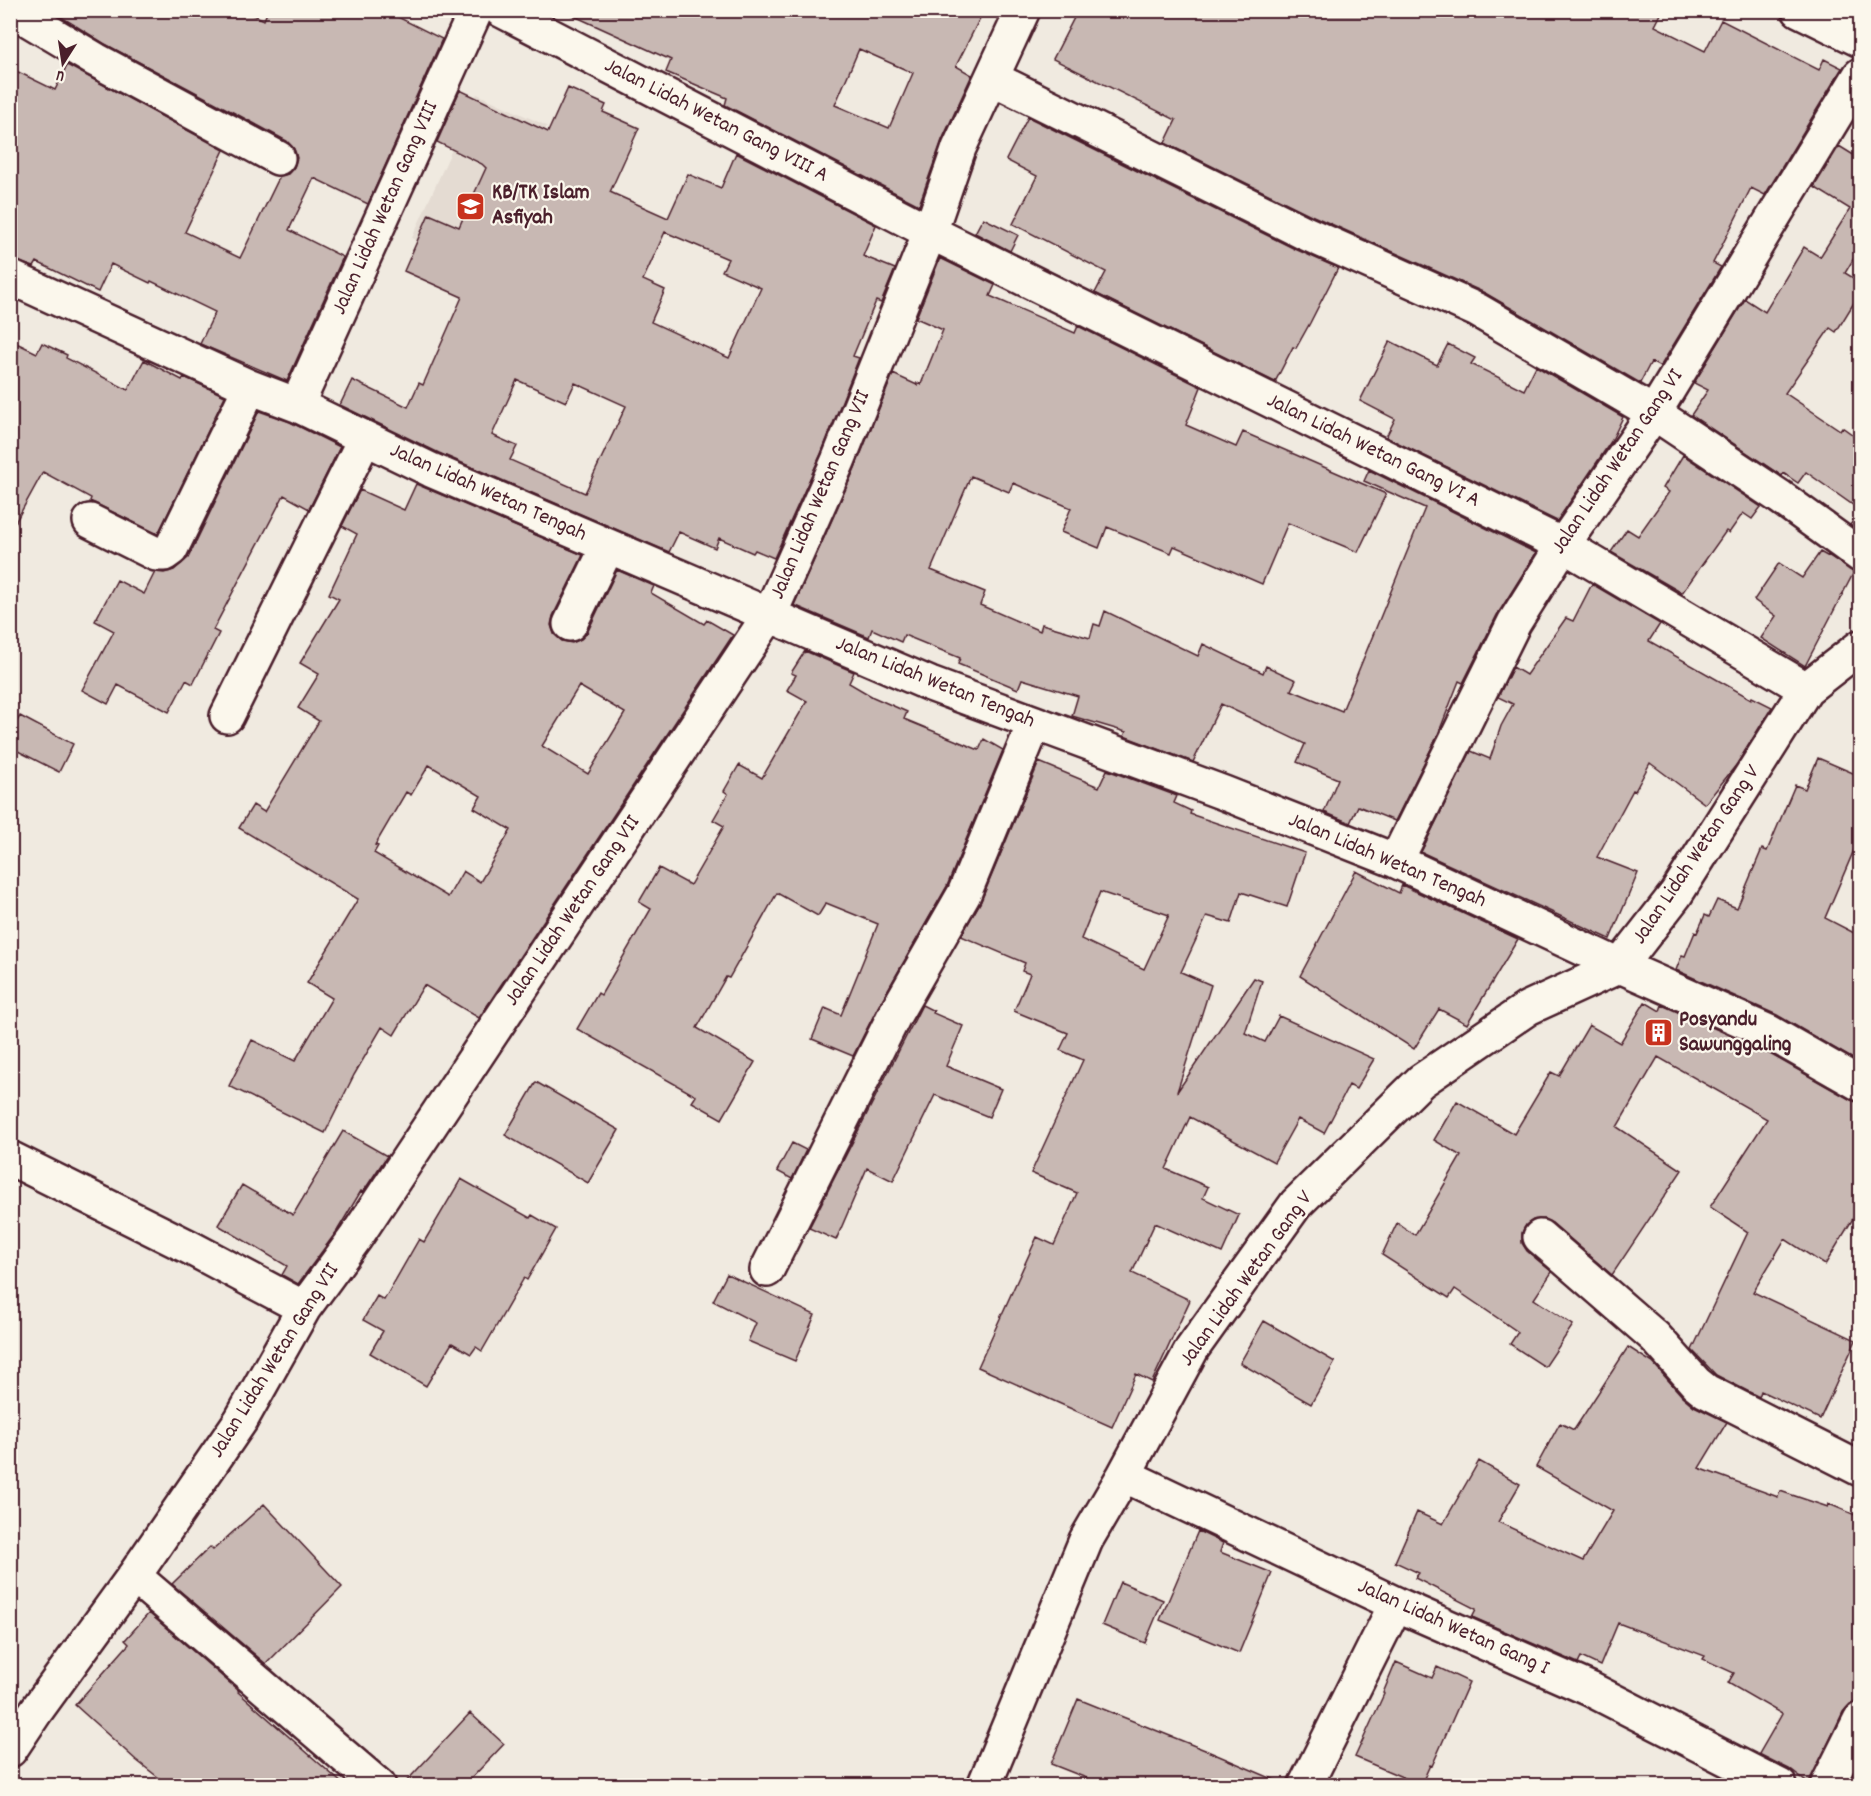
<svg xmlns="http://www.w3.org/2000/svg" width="1871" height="1796" viewBox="0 0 1871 1796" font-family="Dekko,sans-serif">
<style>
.built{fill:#e4dbd2}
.building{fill:#c8b8b3;stroke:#4a1f2b;stroke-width:1.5;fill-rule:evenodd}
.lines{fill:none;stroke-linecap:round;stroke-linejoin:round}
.minor-casing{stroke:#4a1f2b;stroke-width:38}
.major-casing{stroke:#4a1f2b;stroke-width:38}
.minor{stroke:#fbf7ec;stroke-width:33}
.major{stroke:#fbf7ec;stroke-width:33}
.labels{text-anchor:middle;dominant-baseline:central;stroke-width:4.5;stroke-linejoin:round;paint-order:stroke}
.street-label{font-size:22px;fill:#4a1f2b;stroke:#fbf7ec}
.poi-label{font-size:22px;font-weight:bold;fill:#4a1f2b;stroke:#fbf7ec;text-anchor:start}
</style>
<rect width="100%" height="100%" fill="#f0eae0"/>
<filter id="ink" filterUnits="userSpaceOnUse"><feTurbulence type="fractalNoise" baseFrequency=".0167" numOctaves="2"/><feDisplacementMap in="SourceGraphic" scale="12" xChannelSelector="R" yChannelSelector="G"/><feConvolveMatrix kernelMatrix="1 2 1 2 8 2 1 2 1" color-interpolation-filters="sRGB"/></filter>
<g filter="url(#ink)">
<path class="built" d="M477 94 547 126 526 172 487 272 412 238Z"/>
<path class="building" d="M50 10H244L264 20 268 10H384L442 39 368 204 314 178 289 230 343 257 287 381 200 344 215 312 151 281 150 283 111 264 98 292 37 262 34 267 10 259V68L55 90 67 65 224 150 185 232 240 258 280 176 288 174 294 167 297 158 294 149 287 141 105 44Z
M561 10H984L956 66 972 75 942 140 919 205 725 105 727 98 666 72 671 60ZM859 49 913 73 889 128 835 105Z
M1078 10H1663L1655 26 1705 51 1721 20 1819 70 1824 59 1842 68 1765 195 1751 188 1713 263 1721 267 1660 367 1651 362 1640 383 1485 293 1311 215 1165 143 1176 120 1053 59Z
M568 88 606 105 603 112 639 128 610 192 668 218 688 174 721 188 736 153 876 225 863 256 895 269 881 303 876 301 853 356 859 358 821 454 774 558 755 550 753 553 719 538 715 548 679 532 669 552 439 453 340 405 352 380 408 407 419 383 423 385 462 297 404 271 429 214 459 227 486 168 482 164 437 142 460 90 548 132ZM665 232 728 259 722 271 761 288 729 358 651 322 665 290 643 280ZM517 380 566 402 575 383 626 406 585 493 510 460 517 446 492 435Z
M1028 117 1295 249 1338 268 1310 323 1296 348 1293 347 1275 382 1095 293 1106 272 1013 224 1037 176 1006 160Z
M1839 146 1860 159V248L1845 273 1860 282V293L1836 332 1830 328 1785 393 1840 430 1842 427 1860 440V510L1806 472 1798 483 1783 473 1782 476 1691 415 1708 390 1694 383 1745 299 1765 312 1804 247 1820 257 1850 209 1814 187Z
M983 218 1018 235 1010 251 975 233Z
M940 258 995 285 990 296 1075 333 1078 326 1201 387 1186 425 1236 447 1243 432 1386 494 1358 552 1288 523 1262 584 1174 546 1171 553 1107 527 1099 548 1061 532 1071 508 1013 483 1009 492 971 476 931 570 985 592 980 605 1040 631 1042 624 1090 638 1094 624 1100 626 1105 611 1198 656 1203 644 1263 673 1266 666 1296 680 1291 690 1342 711 1425 508 1364 481 1369 470 1536 553 1497 615 1463 683 1459 681 1437 737 1395 821 1358 806 1350 823 1324 812 1338 779 1297 762 1305 744 1221 704 1193 762 1124 736 1126 732 1072 716 1078 696 1022 679 1018 689 958 664 960 658 904 635 901 642 872 629 869 637 794 605 855 468 893 374 917 385V383L921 384 943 330 916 318Z
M10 340 37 353 42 343 67 355 66 358 128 390 144 360 182 380 184 377 225 396 158 534 90 501 91 498 43 472 10 532Z
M1390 341 1437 365 1448 344 1475 358 1471 364 1524 390 1536 366 1623 417 1612 440 1557 521 1386 437 1395 419 1360 401Z
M259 411 290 422 340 447 309 509 284 495 213 630 219 633 193 684 186 680 169 712 118 685 108 704 82 690 114 631 95 621 117 580 144 594 155 572 164 573 174 570 188 558Z
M1683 455 1761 507 1752 519 1743 513 1729 533 1726 531 1682 593 1611 552 1627 529 1638 536 1669 492 1663 488Z
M416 484 583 555 553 616 551 625 554 634 562 641 572 643 581 639 587 633 617 570 654 586 651 593 704 624 707 620 733 635 479 1018 424 985 394 1035 382 1027 354 1075 325 1133 229 1086 252 1040 295 1061 332 998 307 983 358 899 239 828 253 805 264 812 319 721 298 708 319 674 300 663 339 599 329 594 357 534 342 526 360 490 404 510ZM579 686 625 713 588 774 542 746ZM429 765 481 796 474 808 511 830 480 882 463 871 448 897 374 853 378 846 375 845 406 792 411 795Z
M1860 511V532L1850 525Z
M1820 552 1827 556 1828 555 1854 572 1805 666 1761 638 1776 616 1754 600 1779 563 1802 578Z
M1592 584 1660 624 1649 641 1751 699 1752 697 1772 707 1737 764 1705 804 1650 763 1635 791 1633 790 1597 857 1638 873 1610 939 1421 852 1471 751 1490 759 1501 726 1513 704 1498 697 1513 667 1526 675 1566 618 1573 621Z
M805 651 854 672 849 683 873 697 907 712 904 719 979 750 984 739 1003 750 947 886 878 1007 853 1056 812 1039 825 1008 841 1015 878 924 826 903 818 916 777 893 729 978 726 977 697 1028 755 1062 722 1119 692 1102 696 1096 577 1029 598 993 601 995 651 909 639 902 659 868 690 885 724 826 713 820 728 794 724 791 739 765 762 778 807 701 787 690 796 675 791 673Z
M20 716 73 744 59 772 10 747V733Z
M1818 758 1860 776V836L1825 918 1860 936V1063L1777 1015 1676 970 1682 955 1685 956 1695 932 1697 933 1705 915 1709 917 1717 900 1737 908 1762 849 1767 851 1795 785 1805 789Z
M1039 762 1099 787 1107 770 1177 796 1174 803 1191 811 1190 814 1305 853 1287 907 1241 892 1231 923 1207 916 1181 972 1211 985 1177 1092 1254 978 1262 981 1245 1033 1265 1042 1279 1016 1374 1059 1356 1089 1349 1085 1324 1133 1298 1119 1274 1162 1190 1117 1166 1169 1208 1187 1203 1198 1239 1215 1222 1253 1155 1223 1132 1273 1190 1300 1152 1382 1136 1374 1112 1427 978 1367 1037 1237 1054 1245 1077 1193 1031 1173 1083 1060 1060 1050 1068 1033 1014 1011 1030 974 1022 971 1025 963 961 936 981 901ZM1100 892 1169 915 1144 969 1081 939Z
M1356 871 1399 893 1402 885 1518 939 1467 1024 1439 1009 1414 1049 1300 976Z
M1645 1002 1660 1011 1662 1005 1761 1049 1851 1100 1860 1103V1207L1825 1265 1785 1239 1753 1292 1856 1340 1820 1419 1761 1391 1759 1397 1716 1375 1692 1350 1748 1232 1710 1207 1767 1119 1658 1057 1617 1127 1682 1170 1612 1275 1552 1223 1544 1219 1533 1220 1526 1225 1522 1233V1243L1527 1251 1552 1272 1534 1299 1573 1325 1545 1367 1510 1344 1518 1332 1455 1289 1449 1298 1382 1255 1397 1223 1415 1235 1461 1156 1434 1140 1457 1101 1514 1134 1551 1072 1559 1076 1589 1025 1620 1043Z
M922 1005 934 1011 933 1013 963 1026 946 1066 1001 1089 989 1117 935 1095 893 1181 867 1168 836 1240 809 1228Z
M536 1082 619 1130 588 1183 505 1135Z
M343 1131 387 1156 363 1192 361 1191 337 1231 298 1284 282 1275 287 1266 218 1225 242 1185 293 1215Z
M792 1143 806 1150 792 1179 777 1171Z
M461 1179 530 1218 532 1215 556 1229 527 1280 524 1278 482 1351 476 1347 471 1354 452 1343 426 1386 370 1353 383 1331 363 1320 377 1296 384 1300 419 1239 424 1242Z
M727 1274 815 1315 795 1361 748 1341 756 1323 713 1301Z
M1264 1321 1335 1362 1311 1404 1240 1363Z
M1628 1347 1653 1363 1682 1396 1694 1406 1727 1422 1699 1468 1778 1497 1780 1491 1828 1507 1829 1504 1860 1517V1702L1850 1704 1843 1712 1809 1784 1789 1769 1759 1754 1782 1714 1728 1683 1734 1673 1703 1659 1705 1656 1618 1623 1600 1666 1581 1657 1578 1663 1472 1617 1476 1609 1415 1578 1419 1573 1395 1562 1417 1512 1443 1524 1479 1461 1520 1484 1498 1522 1583 1561 1613 1511 1536 1467 1560 1423 1574 1430Z
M264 1504 342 1587 266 1664 172 1584 210 1547 213 1550Z
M1198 1531 1223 1543 1220 1552 1272 1573 1239 1653 1160 1620Z
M1120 1582 1163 1600 1145 1643 1102 1625Z
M149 1613 239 1691 238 1692 344 1785H168L136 1760 75 1705 129 1644 125 1640Z
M1396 1662 1432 1678 1437 1667 1469 1682 1432 1766 1430 1765 1421 1785 1355 1757 1384 1694 1383 1693Z
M1078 1699 1205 1750 1287 1785H1104L1051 1764Z
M470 1713 504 1744 465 1785H403Z"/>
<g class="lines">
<defs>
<path id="minor" d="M12 10 96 60 278 158
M501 10 930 232 1563 545 1806 689
M992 78 1303 232 1477 310 1654 413 1780 497 1860 555
M10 277 250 387 297 405 431 470 930 684 1224 793 1396 861 1620 966 1769 1032 1860 1084
M297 405 476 10
M90 521 156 554H164L171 549 250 387
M570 624 608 546
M227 716 365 438
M1396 861 1514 623 1563 545 1654 413 1860 75
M10 1158 189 1247 304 1308
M1540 1237 1655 1337 1696 1383 1706 1391 1860 1469
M767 1270 894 1016 964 894 1034 724
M1124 1475 1396 1604 1590 1689 1780 1786
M134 1576 379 1786
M10 1750 36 1711 134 1576 241 1420 304 1308 356 1237 770 614 838 461 930 232 959 148 1023 10
M984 1786 1086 1540 1124 1475 1192 1349 1296 1204 1421 1081 1528 1008 1620 966 1676 894 1806 689 1860 647
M1305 1786 1396 1604
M1827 1786 1860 1720"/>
<path id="major" d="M1799 10 1860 40"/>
</defs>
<use href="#minor" class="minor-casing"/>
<use href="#major" class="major-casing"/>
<use href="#minor" class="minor"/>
<use href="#major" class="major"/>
</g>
</g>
<defs>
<symbol id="school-square" viewBox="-11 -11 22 22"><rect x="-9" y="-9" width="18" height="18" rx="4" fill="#c8321e" stroke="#fbf7ec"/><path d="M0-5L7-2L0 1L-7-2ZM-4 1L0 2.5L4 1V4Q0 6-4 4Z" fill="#fff"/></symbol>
<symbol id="building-square" viewBox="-11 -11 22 22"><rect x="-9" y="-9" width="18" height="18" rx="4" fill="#c8321e" stroke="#fbf7ec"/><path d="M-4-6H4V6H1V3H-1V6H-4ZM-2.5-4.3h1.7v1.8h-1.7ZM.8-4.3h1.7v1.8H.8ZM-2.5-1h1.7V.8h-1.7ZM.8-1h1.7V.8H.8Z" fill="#fff"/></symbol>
</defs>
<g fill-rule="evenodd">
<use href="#school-square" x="454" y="190" width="33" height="33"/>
<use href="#building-square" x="1642" y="1016" width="33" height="33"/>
</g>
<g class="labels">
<g class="street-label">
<text transform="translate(716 121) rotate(27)">Jalan Lidah Wetan Gang VIII A</text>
<text transform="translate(386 208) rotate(-66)">Jalan Lidah Wetan Gang VIII</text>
<text transform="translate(1373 451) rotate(26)">Jalan Lidah Wetan Gang VI A</text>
<text transform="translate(1618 462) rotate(-56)">Jalan Lidah Wetan Gang VI</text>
<text transform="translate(488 493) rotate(24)">Jalan Lidah Wetan Tengah</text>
<text transform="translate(821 495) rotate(-67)">Jalan Lidah Wetan Gang VII</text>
<text transform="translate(935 683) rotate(22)">Jalan Lidah Wetan Tengah</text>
<text transform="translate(1697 855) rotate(-56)">Jalan Lidah Wetan Gang V</text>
<text transform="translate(1387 861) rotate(23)">Jalan Lidah Wetan Tengah</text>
<text transform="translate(573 911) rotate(-56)">Jalan Lidah Wetan Gang VII</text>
<text transform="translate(1247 1279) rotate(-54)">Jalan Lidah Wetan Gang V</text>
<text transform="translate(275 1361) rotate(-58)">Jalan Lidah Wetan Gang VII</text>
<text transform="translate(1453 1628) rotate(24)">Jalan Lidah Wetan Gang I</text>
</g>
<g class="poi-label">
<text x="492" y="193">KB/TK Islam<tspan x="492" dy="25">Asfiyah</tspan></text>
<text x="1679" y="1020">Posyandu<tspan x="1679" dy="25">Sawunggaling</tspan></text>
</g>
</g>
<rect width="1871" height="1796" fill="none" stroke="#fbf7ec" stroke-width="36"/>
<rect x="18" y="18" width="1835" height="1760" fill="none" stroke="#4a1f2b" stroke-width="2" filter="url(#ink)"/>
<g transform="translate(63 63) rotate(192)" stroke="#fbf7ec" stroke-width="4.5" paint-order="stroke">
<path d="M0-4.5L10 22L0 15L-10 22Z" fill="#4a1f2b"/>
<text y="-9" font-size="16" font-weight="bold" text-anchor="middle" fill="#4a1f2b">U</text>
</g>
</svg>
